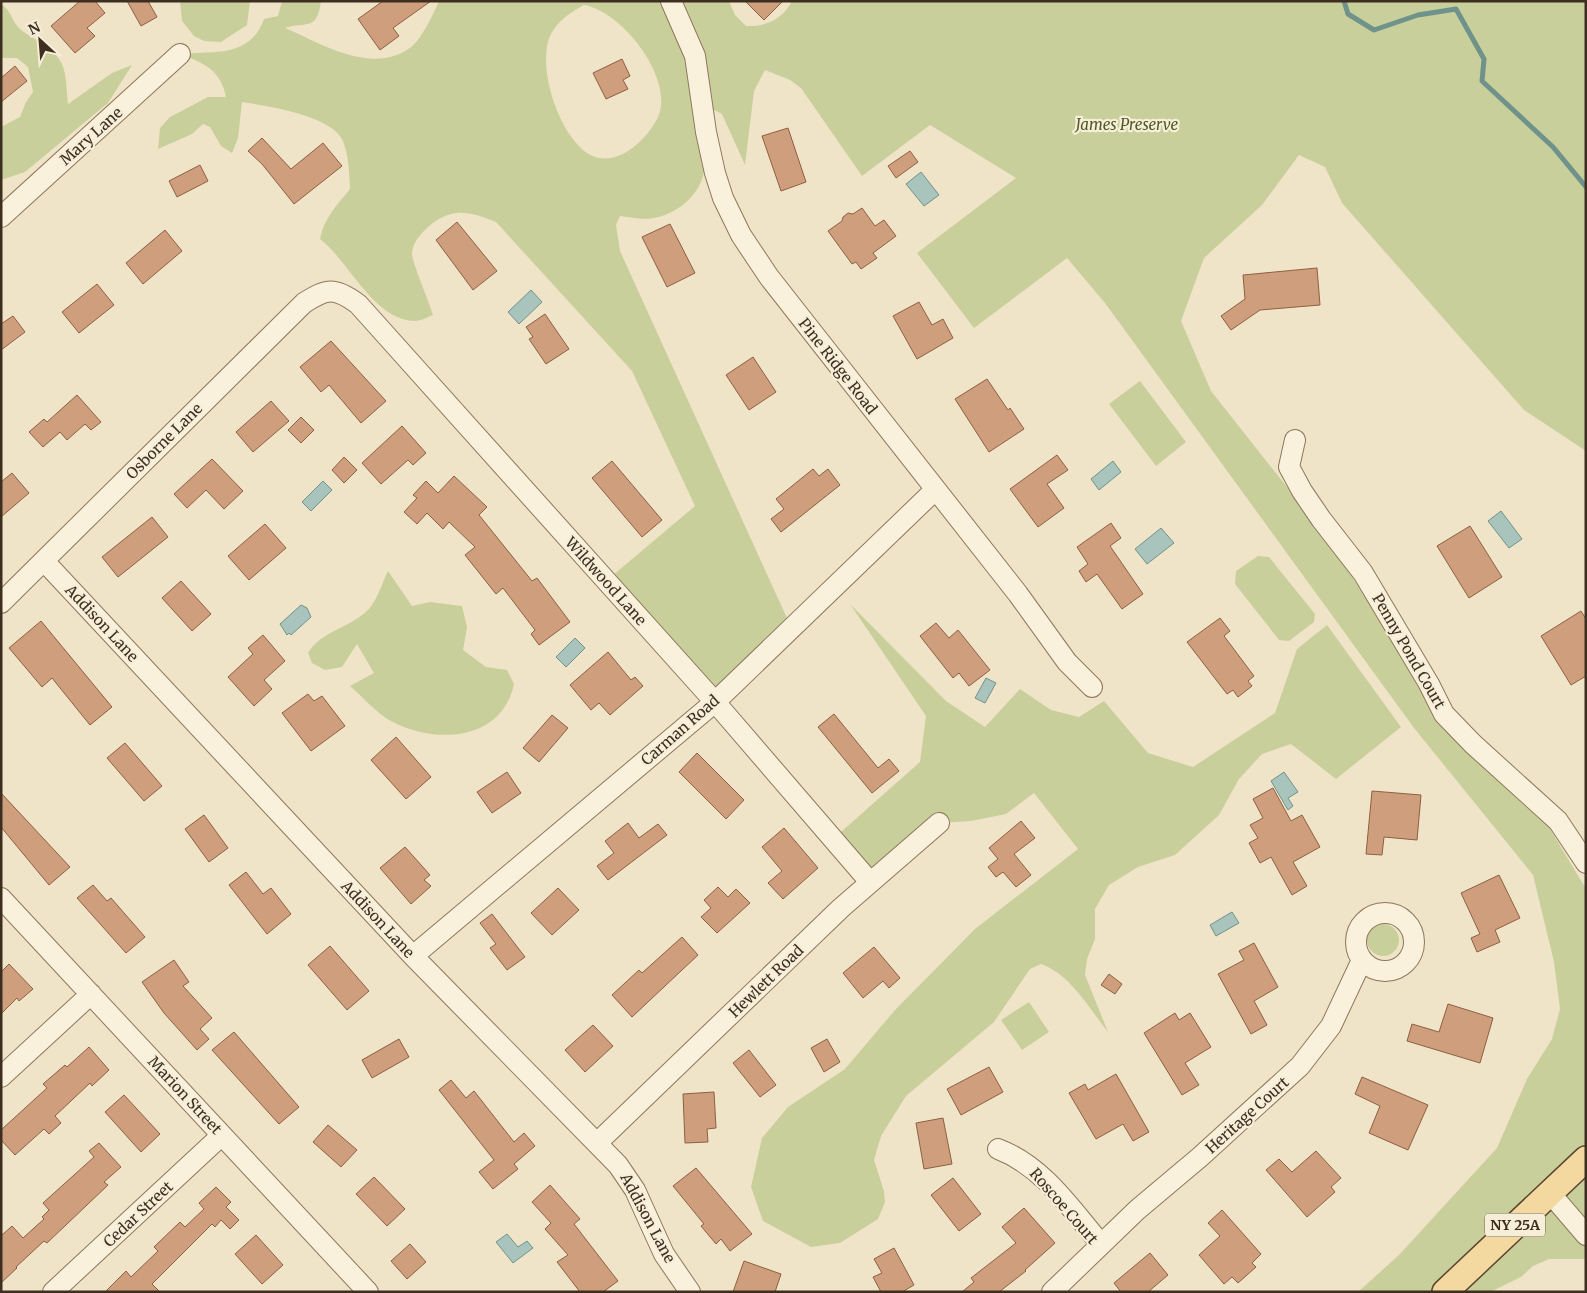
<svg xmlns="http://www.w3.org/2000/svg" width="1587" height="1293" viewBox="0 0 1587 1293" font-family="Merriweather,serif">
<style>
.green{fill:#c9cf9b;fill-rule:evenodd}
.water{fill:#a9c4bc;stroke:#6f938a}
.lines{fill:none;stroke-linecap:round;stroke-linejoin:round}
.stream{stroke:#6f938a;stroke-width:5}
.building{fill:#cf9f7d;stroke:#8d5f41}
.minor-casing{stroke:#8d765c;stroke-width:22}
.major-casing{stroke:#5b4430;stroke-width:28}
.minor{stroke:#faf1dc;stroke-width:20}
.major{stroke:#f3d9a0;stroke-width:25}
.labels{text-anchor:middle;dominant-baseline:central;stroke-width:4.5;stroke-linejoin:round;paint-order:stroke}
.shield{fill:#f7eed8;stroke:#756857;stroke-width:1}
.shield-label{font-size:14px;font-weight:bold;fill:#3d2e20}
.park-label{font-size:15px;font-style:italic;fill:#4d5a26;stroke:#f7eed8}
.street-label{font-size:15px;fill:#3d2e20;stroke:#f7eed8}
</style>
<rect width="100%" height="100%" fill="#f0e4c8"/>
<path class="green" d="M180 1H250L247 25 221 42 204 41 194 36 182 21Z
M282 1H321C317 32 307 21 285 28 322 44 373 76 411 47 421 40 434 13 439 1H729L735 15 746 26C766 27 783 19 792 1H1586V451L1524 410 1342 203 1325 167 1299 155 1262 205 1204 258 1181 321 1211 391 1332 544 1441 721 1544 819 1586 889V1259H1549L1533 1266 1521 1277 1490 1292H1358L1399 1255 1497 1148 1527 1079 1552 1039 1560 1009 1554 962 1533 875 1414 728 1105 303 1067 258 974 328 917 253 1016 178 930 125 862 176 801 88 790 80 765 70 754 91 745 165 722 114 693 99C696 117 707 155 704 172 699 198 673 217 647 219 639 219 629 217 620 216L616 225 620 251 791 627 715 702 606 581 695 506 632 371 496 222C468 211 450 206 425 230 419 236 413 243 412 253 411 260 430 304 433 315 428 317 421 321 415 321 373 320 350 262 320 239 324 218 337 205 350 189 349 173 349 154 342 139 329 115 267 106 242 102L238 138 232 153 221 146 210 127 203 124 192 134 158 149 160 128 170 117 208 97H226C221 70 204 63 180 54 215 51 250 58 264 19L278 16ZM584 5C622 11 675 79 658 117 646 142 611 174 583 150 558 128 540 74 548 42 553 24 569 13 584 5Z
M1 4C11 10 12 21 19 28 25 34 35 39 42 43 69 61 65 76 68 104L112 73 132 65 108 103 25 172 1 180V127L20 117 26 102 33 92 28 67 17 58H1Z
M1140 381 1186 442 1156 466 1109 404Z
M1258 556 1269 557 1315 614 1314 622 1289 641 1279 640 1235 584 1236 571Z
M388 571 412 606 430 602 462 606 467 627 463 650 486 667 507 670 514 684C502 741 435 745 391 721 376 713 363 697 350 686L374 673 357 644 342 667 325 670 312 663 308 653C321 631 350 628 368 610 377 601 382 583 388 571Z
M850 604 946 701 985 727 1020 689 1051 710 1079 717 1104 701 1148 753 1193 767 1275 713 1297 649 1327 625 1401 727 1336 779 1291 744 1262 754 1239 779 1219 815 1175 855 1138 867 1109 885 1095 909V939L1087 959 1085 975 1108 1032C1089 1008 1070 974 1041 964L1030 969 994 1022 906 1096 881 1136 874 1160 884 1191 885 1202 878 1219 840 1243 811 1247 763 1221 751 1187 762 1138 788 1107 845 1069 895 1010 975 929 1078 849 1034 793 1006 814 971 821 939 823 870 882 833 839 920 762 926 716Z
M1367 940a16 16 0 1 1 32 0a16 16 0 1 1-32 0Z
M1029 1002 1049 1032 1022 1050 1001 1020Z"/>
<path class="water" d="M921 172 939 195 924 206 906 184Z
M531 290 542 302 519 324 508 312Z
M1113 461 1121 472 1099 490 1091 479Z
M323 481 332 490 311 511 302 502Z
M1501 511 1522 539 1509 548 1488 521Z
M1161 528 1174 543 1147 564 1135 549Z
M301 605 307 608 311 617 291 635 289 633 287 635 280 624Z
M575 638 585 648 566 667 556 657Z
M986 678 996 683 985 703 975 698Z
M1284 772 1298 792 1288 798 1293 806 1288 810 1271 781Z
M1232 912 1239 923 1216 936 1210 925Z
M507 1234 518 1247 527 1241 533 1248 513 1263 496 1242Z"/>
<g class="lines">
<path class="stream" d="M1344 1 1348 14 1374 30 1418 15 1456 9 1484 59 1482 81 1553 147 1586 187"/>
</g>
<path class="building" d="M80 1H95L105 13 87 28 95 36 75 53 51 26Z
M127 1H148L157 17 141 26Z
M383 1H431L393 28 399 36 380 50 358 19Z
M745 1H783L764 20Z
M622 59 630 76 623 80 628 89 606 99 593 73Z
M15 66 27 81 1 102V78Z
M788 128 806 182 781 191 762 136Z
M262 138 291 169 323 143 342 166 294 204 262 164 248 151Z
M910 151 918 162 896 178 888 166Z
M200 165 208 181 177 197 169 181Z
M862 208 875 226 884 220 896 236 873 253 877 258 861 269 856 262 852 264 828 231 842 221 843 217 848 213 853 214Z
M457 222 497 271 473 290 436 240Z
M670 224 695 273 667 287 642 237Z
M165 230 182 251 143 284 126 263Z
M1317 268 1320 305 1260 310 1231 330 1221 316 1245 299 1243 275Z
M97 284 114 305 79 333 62 312Z
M919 302 932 325 943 319 953 338 917 359 893 316Z
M545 314 569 349 546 364 529 339 533 337 526 327Z
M13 316 25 332 1 350V324Z
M331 341 386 401 361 423 329 385 321 392 300 367Z
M753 357 776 392 749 410 726 375Z
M987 379 1008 410 1010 408 1024 429 989 452 955 399Z
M77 395 101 422 91 430 85 424 67 440 60 432 43 447 29 432 44 419 47 422Z
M271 401 289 421 253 452 236 432Z
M301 417 314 430 301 443 288 430Z
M402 426 426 453 413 465 408 460 381 484 362 463Z
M1057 455 1068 470 1047 484 1064 508 1038 527 1010 489Z
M344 457 357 470 344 483 332 470Z
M212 459 243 491 224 509 206 490 187 508 174 494Z
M612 461 662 520 642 537 592 478Z
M813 469 819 476 828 469 840 485 781 532 771 519 784 509 776 499Z
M12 473 29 493 1 517V482Z
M454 476 487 507 479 515 532 581 537 578 570 622 539 645 531 634 535 630 503 588 496 594 465 555 475 547 449 522 443 529 427 513 417 524 404 512 417 498 413 495 426 481 438 493Z
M152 517 168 537 118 577 102 557Z
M1111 523 1121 538 1110 546 1143 594 1122 609 1097 574 1086 582 1079 571 1088 564 1077 547Z
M265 524 286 548 249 580 228 556Z
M1470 526 1502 577 1469 598 1437 546Z
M181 581 211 614 192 631 162 598Z
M1581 611 1586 619V676L1571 685 1541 636Z
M1220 618 1230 631 1224 636 1254 676 1248 681 1252 686 1238 697 1233 690 1227 694 1187 642Z
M41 621 112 707 90 725 52 678 42 687 9 648Z
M936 623 949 638 958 630 990 670 969 686 959 673 953 678 920 636Z
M263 635 285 661 264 680 272 689 254 706 228 677 253 654 248 648Z
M608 652 631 680 635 677 643 686 610 715 599 703 591 710 570 685Z
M308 694 314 701 322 696 345 726 311 751 282 713Z
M834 714 878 768 889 759 899 771 872 793 818 727Z
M552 715 568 728 539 762 523 748Z
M396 737 431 777 406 799 371 760Z
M125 743 162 786 144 801 107 758Z
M697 753 744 800 726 819 679 772Z
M507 772 521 793 492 813 477 792Z
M1273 788 1291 821 1302 815 1320 847 1293 862 1307 886 1292 895 1271 857 1260 863 1249 843 1258 838 1250 825 1263 818 1253 799Z
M1372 791 1421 795 1417 840 1384 837 1382 855 1366 854Z
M1 793 70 867 49 885 1 827Z
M204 815 228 848 209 862 185 829Z
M1021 821 1035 838 1014 854 1031 875 1016 887 1003 872 996 877 988 867 998 859 989 848Z
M628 823 639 838 658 824 667 835 608 880 597 866 614 853 605 841Z
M784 828 818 868 783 899 768 883 782 871 762 847Z
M405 847 430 875 424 880 431 886 411 904 380 868Z
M246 872 263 894 271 888 291 914 267 934 229 885Z
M1499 875 1520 918 1495 930 1500 942 1477 952 1471 938 1480 934 1461 893Z
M93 885 107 901 111 898 145 937 126 953 77 898Z
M718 887 728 897 736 889 750 903 717 933 701 917 711 908 704 900Z
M558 888 579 910 552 935 531 913Z
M492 914 525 957 507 970 490 948 496 944 480 923Z
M682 937 698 955 632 1017 612 995 639 970 642 973Z
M1254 943 1278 987 1254 1001 1267 1025 1251 1034 1218 974 1244 960 1239 951Z
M330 946 369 991 347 1010 308 965Z
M874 947 900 978 889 988 883 981 863 998 843 973Z
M174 960 189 982 183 986 212 1018 200 1029 209 1039 197 1050 164 1013 142 982Z
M9 964 33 989 19 1001 17 998 1 1014V972Z
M1109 974 1122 984 1115 994 1101 985Z
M1448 1004 1493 1018 1480 1063 1407 1041 1412 1024 1439 1032Z
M1175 1013 1179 1020 1190 1013 1211 1047 1185 1063 1199 1085 1182 1095 1144 1033Z
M593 1025 613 1046 585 1072 565 1050Z
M234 1032 299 1107 279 1124 212 1050Z
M399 1039 409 1057 372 1078 362 1060Z
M827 1039 840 1062 824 1072 811 1048Z
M89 1047 109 1070 92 1086 90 1083 55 1116 61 1123 49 1134 44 1129 15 1155 1 1140V1130L47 1088 43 1084 65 1065 67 1067Z
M749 1050 776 1085 760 1097 733 1063Z
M989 1067 1003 1092 961 1115 947 1089Z
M1116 1074 1149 1132 1133 1141 1123 1124 1096 1139 1069 1093 1085 1084 1088 1090Z
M1362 1077 1428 1105 1408 1150 1369 1133 1380 1106 1355 1094Z
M451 1080 466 1098 474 1091 514 1142 524 1133 535 1146 514 1164 518 1169 493 1189 479 1172 494 1160 439 1090Z
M714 1092 716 1128 707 1129 708 1142 685 1143 683 1094Z
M124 1095 160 1134 141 1152 105 1112Z
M943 1118 952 1164 924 1169 916 1123Z
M328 1125 357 1150 341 1167 313 1142Z
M99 1143 121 1167 104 1182 108 1185 47 1243 44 1241 16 1267 17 1268 1 1283V1236L12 1226 23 1238 44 1219 42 1217 49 1210 43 1203 94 1157 89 1151Z
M1316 1151 1341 1178 1331 1187 1335 1192 1307 1217 1266 1170 1279 1159 1292 1172Z
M696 1168 752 1234 730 1251 721 1239 716 1244 701 1226 704 1224 673 1186Z
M374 1177 405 1209 387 1226 356 1194Z
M953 1178 981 1214 959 1231 931 1195Z
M550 1185 580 1219 574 1224 618 1281 603 1292H580L557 1262 568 1255 545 1229 551 1223 532 1202Z
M216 1187 231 1202 226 1207 239 1220 230 1229 221 1220 215 1227 212 1224 152 1284 160 1292H105L126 1271 131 1277 158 1251 154 1247 180 1222 185 1227 204 1209 199 1203Z
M1024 1208 1055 1243 1025 1270 1026 1271 999 1292H962L974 1282 971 1278 1016 1243 1002 1227Z
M1222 1210 1261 1254 1252 1263 1256 1267 1238 1283 1232 1277 1224 1284 1199 1255 1220 1236 1208 1223Z
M256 1235 283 1265 262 1284 235 1254Z
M410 1244 426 1262 407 1279 391 1261Z
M894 1248 914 1285 902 1292H881L873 1277 882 1273 874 1259Z
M1150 1253 1168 1275 1148 1292H1121L1114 1283Z
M744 1261 781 1274 775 1292H733Z"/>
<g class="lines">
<defs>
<path id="minor" d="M671 1 695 56 706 132 715 173 723 198 741 235 769 277 1018 594 1067 662 1092 687
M1 217 180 54
M1295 440 1289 467 1302 491 1321 519 1363 573 1429 684 1444 714 1473 744 1558 821 1586 863
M44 561 413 956 618 1165 635 1190 664 1254 690 1292
M1 603 304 303C327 288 335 287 358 304L715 702 870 882
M1 898 368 1292
M1356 942a29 29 0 1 1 58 0a29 29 0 1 1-58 0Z
M413 956 715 702 935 490
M1 1077 91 994
M597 1143 841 908 939 823
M998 1149C1043 1166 1071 1209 1101 1244
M1550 1193 1586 1235
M53 1292 222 1135
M1052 1292 1137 1210 1200 1157 1300 1066 1331 1026 1362 960"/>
<path id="major" d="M1445 1292 1586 1159"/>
</defs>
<use href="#minor" class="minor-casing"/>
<use href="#major" class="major-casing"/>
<use href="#minor" class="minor"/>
<use href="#major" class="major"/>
</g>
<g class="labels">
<rect class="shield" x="1485" y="1213.5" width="60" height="23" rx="4"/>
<g class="shield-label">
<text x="1515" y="1225">NY 25A</text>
</g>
<g class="park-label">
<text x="1127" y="124">James Preserve</text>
</g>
<g class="street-label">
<text transform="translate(91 136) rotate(-42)">Mary Lane</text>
<text transform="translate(838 366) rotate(52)">Pine Ridge Road</text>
<text transform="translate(164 441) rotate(-45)">Osborne Lane</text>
<text transform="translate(606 581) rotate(48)">Wildwood Lane</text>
<text transform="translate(102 623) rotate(47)">Addison Lane</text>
<text transform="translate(1409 651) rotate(60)">Penny Pond Court</text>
<text transform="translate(680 730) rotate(-41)">Carman Road</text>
<text transform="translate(378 919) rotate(47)">Addison Lane</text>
<text transform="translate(766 981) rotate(-44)">Hewlett Road</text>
<text transform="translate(185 1095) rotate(47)">Marion Street</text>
<text transform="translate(1247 1115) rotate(-42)">Heritage Court</text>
<text transform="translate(1064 1206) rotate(49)">Roscoe Court</text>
<text transform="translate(138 1214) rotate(-43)">Cedar Street</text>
<text transform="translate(648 1218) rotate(62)">Addison Lane</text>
</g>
</g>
<rect width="1587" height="1293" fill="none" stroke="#3d2e20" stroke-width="5"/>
<g transform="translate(40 40) rotate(334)" stroke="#f7eed8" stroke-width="4" paint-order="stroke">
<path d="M0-4L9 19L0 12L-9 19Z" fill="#3d2e20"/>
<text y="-8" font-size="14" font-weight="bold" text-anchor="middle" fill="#3d2e20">N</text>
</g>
</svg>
